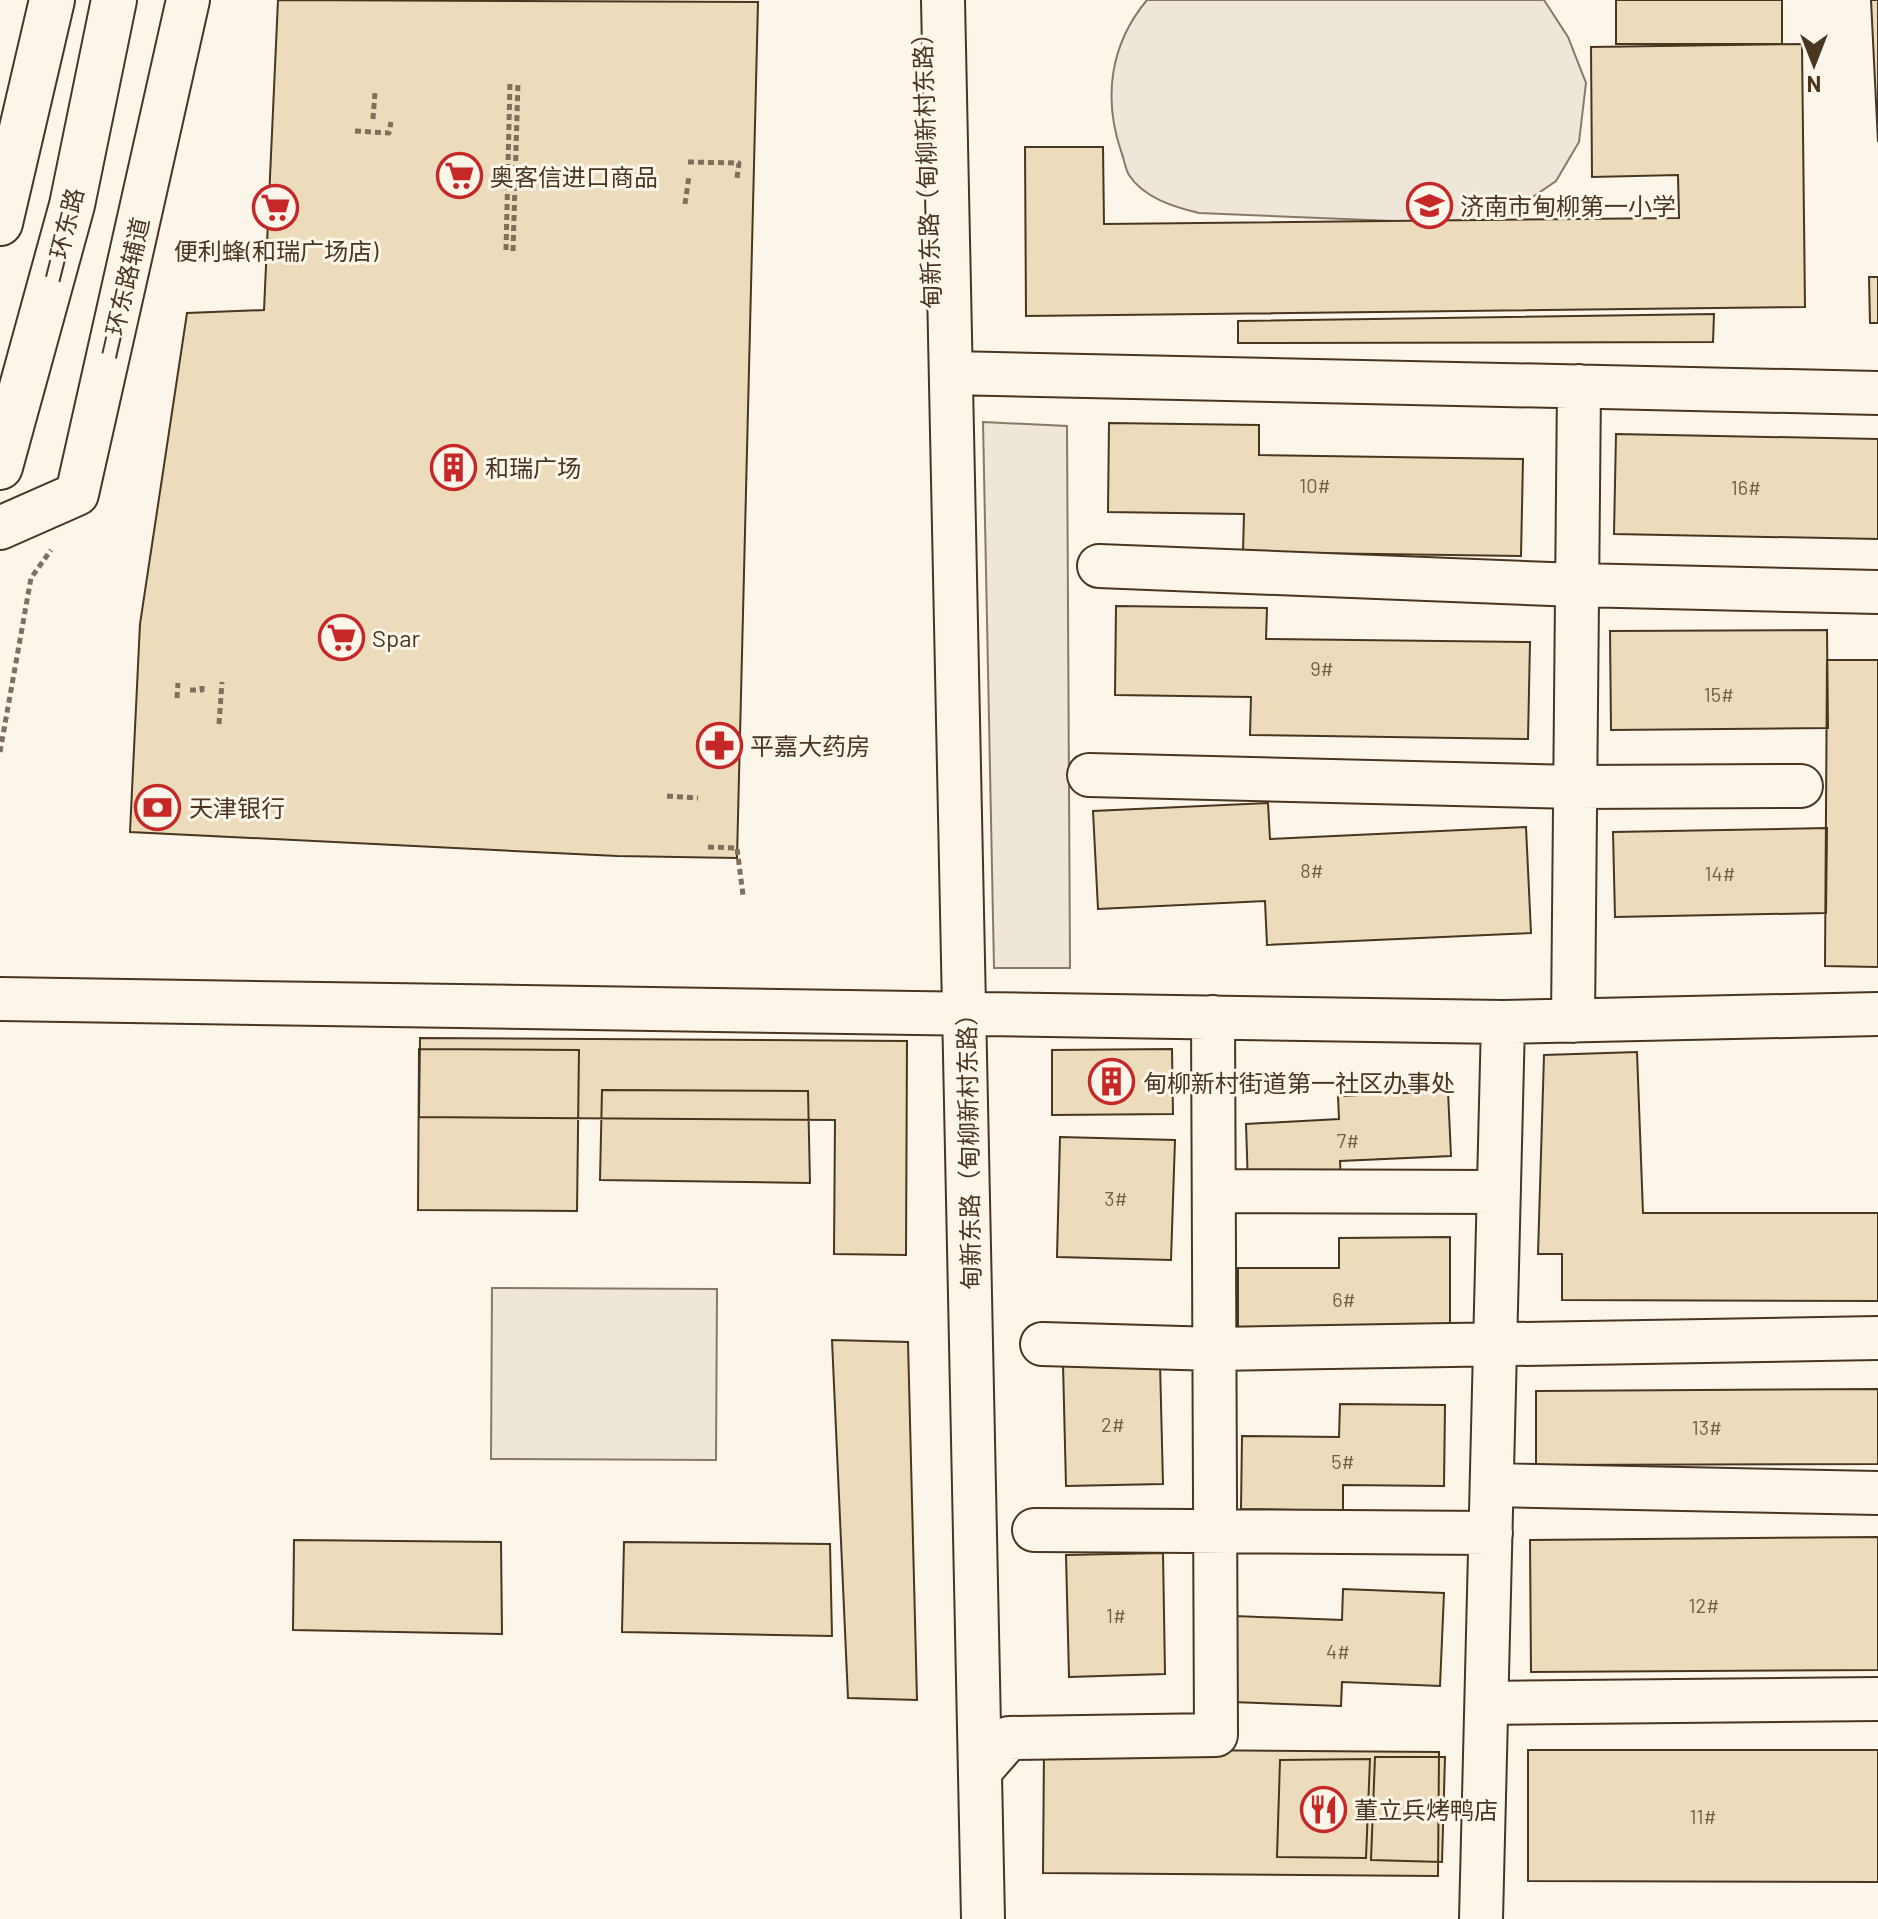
<svg xmlns="http://www.w3.org/2000/svg" width="1878" height="1919" viewBox="0 0 1878 1919" font-family="Barlow,'Noto Sans SC',sans-serif">
<style>
.green{fill:#ede6d9;stroke:#887966;stroke-width:2}
.building{fill:#ecdcbc;stroke:#4a3520;stroke-width:2}
.lines{fill:none;stroke-linecap:round;stroke-linejoin:round}
.minor-casing{stroke:#4a3520;stroke-width:46}
.highway-casing{stroke:#4a3520;stroke-width:48}
.path{stroke:#7f6f5c;stroke-width:5;stroke-dasharray:6 4;stroke-linecap:butt}
.minor{stroke:#fbf6e9;stroke-width:42}
.highway{stroke:#fbf6e9;stroke-width:44}
.labels{text-anchor:middle;dominant-baseline:central;stroke-width:6;stroke-linejoin:round;paint-order:stroke}
.number-label{font-size:20px;fill:#725f47}
.street-label{font-size:24px;fill:#4a3520;stroke:#fbf6e9}
.poi-label{font-size:24px;fill:#4a3520;stroke:#fbf6e9;text-anchor:start}
</style>
<rect width="100%" height="100%" fill="#fbf6e9"/>
<path class="green" d="M1147 0H1544L1568 37 1586 83 1579 142 1556 181 1492 225 1199 213C1174 207 1144 198 1129 175 1125 169 1124 158 1121 151 1103 98 1110 44 1147 0Z
M983 422 1067 426 1070 968H994Z
M492 1288 717 1289 716 1460 491 1459Z"/>
<path class="building" d="M278 0 758 2 737 858 617 856 130 832 140 624 187 313 264 310Z
M1616 0H1782V44H1616Z
M1871 0H1878V142Z
M1802 44 1805 307 1026 316 1025 147H1103L1104 224 1679 218 1678 175 1592 177 1591 47Z
M1869 277H1878V323H1870Z
M1714 314 1713 342 1238 343V321Z
M1109 423 1259 425V455L1523 459 1521 556 1243 552 1244 514 1108 512Z
M1616 434 1878 439V539L1614 534Z
M1116 606 1267 608 1266 639 1530 642 1528 739 1250 735 1251 697 1115 695Z
M1827 630 1828 728 1611 730 1610 631Z
M1827 660H1878V967L1825 966Z
M1268 803 1270 839 1526 827 1531 933 1267 945 1265 901 1098 909 1093 811Z
M1827 828 1826 913 1615 917 1613 832Z
M420 1038 907 1041 906 1255 834 1254 835 1120 419 1117Z
M419 1049 579 1050 577 1211 418 1210Z
M1172 1049 1173 1114 1052 1115V1050Z
M1637 1052 1643 1213H1878V1301L1562 1300V1254H1538L1544 1055Z
M602 1090 808 1091 810 1183 600 1180Z
M1448 1091 1451 1156 1340 1161 1341 1182 1248 1186 1246 1124 1339 1119 1338 1096Z
M1060 1137 1175 1140 1171 1260 1057 1257Z
M1450 1237V1330L1238 1341V1268H1339V1238Z
M832 1340 908 1342 917 1700 848 1698Z
M1160 1363 1163 1484 1066 1486 1063 1364Z
M1878 1389V1464L1536 1465V1391Z
M1340 1404 1445 1405 1444 1486 1343 1485V1511L1241 1509 1242 1436 1339 1437Z
M1878 1537V1670L1531 1672 1530 1540Z
M294 1540 501 1542 502 1634 293 1630Z
M624 1542 830 1544 832 1636 622 1632Z
M1163 1553 1165 1674 1069 1677 1066 1555Z
M1343 1589 1444 1593 1440 1686 1342 1682 1341 1706 1232 1702 1235 1616 1342 1620Z
M1044 1749 1439 1752 1438 1876 1043 1873Z
M1528 1750H1878V1882L1528 1881Z
M1375 1757H1445L1442 1862 1371 1860Z
M1370 1759 1366 1858 1277 1857 1280 1760Z"/>
<g class="lines">
<defs>
<path id="minor" d="M943 0 983 1919
M951 373 1878 393
M0 528 77 494 188 0
M1099 566 1577 585 1878 592
M1089 775 1576 787 1801 786
M0 999 1503 1022 1878 1014
M1573 1021 1579 386
M1214 1191 1499 1192
M1042 1344 1216 1349 1878 1338
M1492 1485 1878 1493
M1034 1530 1491 1533
M1487 1703 1878 1699
M981 1770 1009 1738 1216 1735 1213 1017
M1481 1919 1503 1022"/>
<path id="highway" d="M0 223 52 0
M0 467 72 205 114 0"/>
</defs>
<use href="#minor" class="minor-casing"/>
<use href="#highway" class="highway-casing"/>
<path class="path" d="M373 119 375 92
M355 131 389 133 391 122
M688 162 739 163 737 178
M685 204 689 176
M506 250 510 82
M513 251 518 82
M190 690H202V683
M177 698 178 683
M219 724 222 682
M0 752 31 578 51 550
M667 796 698 798
M708 847 737 848 743 895"/>
<use href="#minor" class="minor"/>
<use href="#highway" class="highway"/>
</g>
<defs>
<symbol id="supermarket-ring" viewBox="-11 -11 22 22"><circle r="9.5" fill="#fbf6e9" stroke="#c62828" stroke-width="1.5"/><path d="M-6-5.5h2.5l.6 2H6L4.5 2H-2.5L-4.4-4H-6ZM-1.5 3.2a1.3 1.3 0 1 0 .1 0ZM3 3.2a1.3 1.3 0 1 0 .1 0Z" fill="#c62828"/></symbol>
<symbol id="school-ring" viewBox="-11 -11 22 22"><circle r="9.5" fill="#fbf6e9" stroke="#c62828" stroke-width="1.5"/><path d="M0-5L7-2L0 1L-7-2ZM-4 1L0 2.5L4 1V4Q0 6-4 4Z" fill="#c62828"/></symbol>
<symbol id="building-ring" viewBox="-11 -11 22 22"><circle r="9.5" fill="#fbf6e9" stroke="#c62828" stroke-width="1.5"/><path d="M-4-6H4V6H1V3H-1V6H-4ZM-2.5-4.3h1.7v1.8h-1.7ZM.8-4.3h1.7v1.8H.8ZM-2.5-1h1.7V.8h-1.7ZM.8-1h1.7V.8H.8Z" fill="#c62828"/></symbol>
<symbol id="pharmacy-ring" viewBox="-11 -11 22 22"><circle r="9.5" fill="#fbf6e9" stroke="#c62828" stroke-width="1.5"/><path d="M-2-6h4v4h4v4h-4v4h-4v-4h-4v-4h4Z" fill="#c62828"/></symbol>
<symbol id="bank-ring" viewBox="-11 -11 22 22"><circle r="9.5" fill="#fbf6e9" stroke="#c62828" stroke-width="1.5"/><path d="M-6-4H6V4H-6ZM0-2.3a2.3 2.3 0 1 0 0 4.6a2.3 2.3 0 1 0 0-4.6Z" fill="#c62828"/></symbol>
<symbol id="restaurant-ring" viewBox="-11 -11 22 22"><circle r="9.5" fill="#fbf6e9" stroke="#c62828" stroke-width="1.5"/><path d="M-5-6h1v4h1v-4h1v4h1v-4h1v5L-1.5 .5V6h-2V.5L-5-1ZM5-6V6H3V1.5H1.5Q1.5-4 5-6Z" fill="#c62828"/></symbol>
</defs>
<g fill-rule="evenodd">
<use href="#supermarket-ring" x="434" y="150" width="51" height="51"/>
<use href="#school-ring" x="1404" y="180" width="51" height="51"/>
<use href="#supermarket-ring" x="250" y="182" width="51" height="51"/>
<use href="#building-ring" x="428" y="442" width="51" height="51"/>
<use href="#supermarket-ring" x="316" y="612" width="51" height="51"/>
<use href="#pharmacy-ring" x="694" y="720" width="51" height="51"/>
<use href="#bank-ring" x="132" y="782" width="51" height="51"/>
<use href="#building-ring" x="1086" y="1056" width="51" height="51"/>
<use href="#restaurant-ring" x="1298" y="1784" width="51" height="51"/>
</g>
<g class="labels">
<g class="number-label">
<text x="1315" y="485">10#</text>
<text x="1746" y="487">16#</text>
<text x="1322" y="668">9#</text>
<text x="1719" y="694">15#</text>
<text x="1312" y="870">8#</text>
<text x="1720" y="873">14#</text>
<text x="1348" y="1140">7#</text>
<text x="1116" y="1198">3#</text>
<text x="1344" y="1299">6#</text>
<text x="1113" y="1424">2#</text>
<text x="1707" y="1427">13#</text>
<text x="1343" y="1461">5#</text>
<text x="1704" y="1605">12#</text>
<text x="1116" y="1615">1#</text>
<text x="1338" y="1651">4#</text>
<text x="1703" y="1816">11#</text>
</g>
<g class="street-label">
<text transform="translate(926 165) rotate(-92)">甸新东路（甸柳新村东路）</text>
<text transform="translate(63 235) rotate(-76)">二环东路</text>
<text transform="translate(124 288) rotate(-77)">二环东路辅道</text>
<text transform="translate(968 1146) rotate(-91)">甸新东路（甸柳新村东路）</text>
</g>
<g class="poi-label">
<text x="490" y="176">奥客信进口商品</text>
<text x="1460" y="205">济南市甸柳第一小学</text>
<text x="276" y="250" text-anchor="middle">便利蜂(和瑞广场店)</text>
<text x="485" y="467">和瑞广场</text>
<text x="372" y="637">Spar</text>
<text x="750" y="745">平嘉大药房</text>
<text x="189" y="807">天津银行</text>
<text x="1143" y="1082">甸柳新村街道第一社区办事处</text>
<text x="1354" y="1809">董立兵烤鸭店</text>
</g>
</g>
<g transform="translate(1814 64) rotate(180)" stroke="#fbf6e9" stroke-width="6" paint-order="stroke">
<path d="M0-6L14 30L0 20L-14 30Z" fill="#4a3520"/>
<text y="-12" font-size="22" font-weight="bold" text-anchor="middle" fill="#4a3520">N</text>
</g>
</svg>
